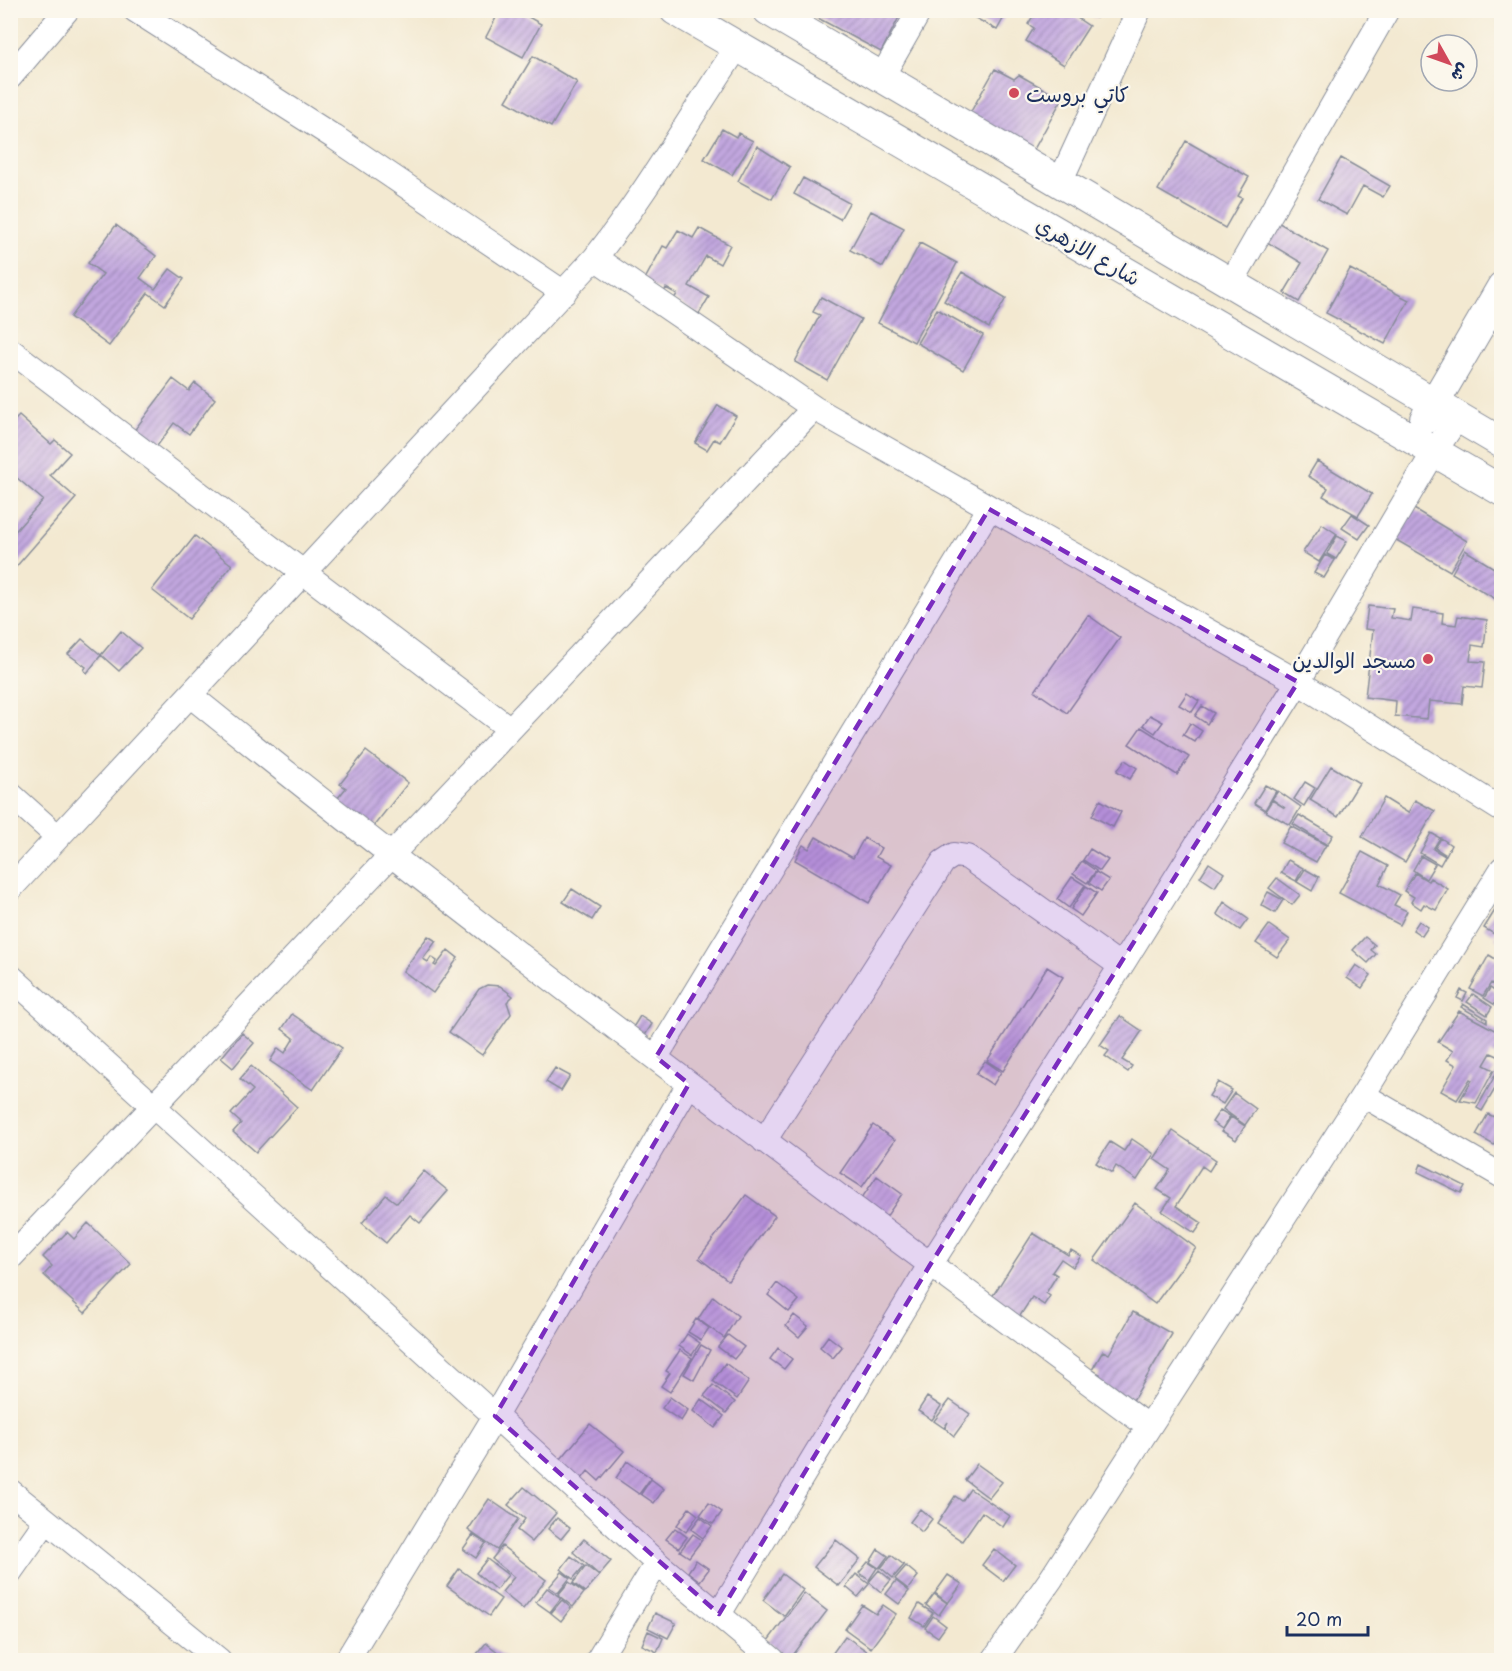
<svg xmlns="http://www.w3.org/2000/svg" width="1512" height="1671" viewBox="0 0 1512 1671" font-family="'Playpen Sans','Playpen Sans Arabic',sans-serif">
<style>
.building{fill:url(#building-hatch)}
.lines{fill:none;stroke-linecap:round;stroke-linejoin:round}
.minor-casing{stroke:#878c98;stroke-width:26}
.tertiary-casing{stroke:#878c98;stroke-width:32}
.minor{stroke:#fff;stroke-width:24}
.tertiary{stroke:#fff;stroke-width:30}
.marked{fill:#7b2cbf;fill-opacity:0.2;stroke:#7b2cbf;stroke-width:4.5;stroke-dasharray:12 8;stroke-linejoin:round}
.poi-dot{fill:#d1495b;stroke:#fbf7ec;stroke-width:2}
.labels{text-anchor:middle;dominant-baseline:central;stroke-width:4.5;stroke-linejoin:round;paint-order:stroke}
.poi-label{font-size:21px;fill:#1b2f5e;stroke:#fbf7ec;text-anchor:start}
.street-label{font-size:21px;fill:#1b2f5e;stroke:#fbf7ec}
</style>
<defs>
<pattern id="building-hatch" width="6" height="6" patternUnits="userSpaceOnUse" patternTransform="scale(1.5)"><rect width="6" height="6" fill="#c2a7df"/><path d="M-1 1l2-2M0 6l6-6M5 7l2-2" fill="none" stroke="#9d88b8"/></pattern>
</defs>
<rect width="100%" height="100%" fill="#fbf7ec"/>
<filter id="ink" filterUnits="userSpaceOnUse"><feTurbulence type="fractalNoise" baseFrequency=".0167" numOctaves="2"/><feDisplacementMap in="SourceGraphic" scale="12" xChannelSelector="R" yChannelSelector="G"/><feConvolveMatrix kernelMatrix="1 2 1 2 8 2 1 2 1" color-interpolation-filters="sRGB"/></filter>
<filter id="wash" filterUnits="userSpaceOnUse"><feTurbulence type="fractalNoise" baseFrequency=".008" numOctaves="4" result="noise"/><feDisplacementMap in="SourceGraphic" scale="24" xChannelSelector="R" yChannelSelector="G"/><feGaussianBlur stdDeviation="1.35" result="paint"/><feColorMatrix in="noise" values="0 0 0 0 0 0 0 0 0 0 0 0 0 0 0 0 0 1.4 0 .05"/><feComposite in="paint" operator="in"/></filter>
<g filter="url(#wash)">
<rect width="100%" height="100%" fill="#f3e9d1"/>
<g id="blocks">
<path class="building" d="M500 10H516L541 24 523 57 486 37Z
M803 10H893L899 17 881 52Z
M961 10H1008L997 30Z
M1037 10H1065L1089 26 1064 65 1026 41 1034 28 1028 24Z
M1084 10H1100L1096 18Z
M533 56 577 82 551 127 506 101Z
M995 69 1014 79 1019 75 1062 99 1033 151 969 115Z
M722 129 736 137 738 133 753 141 732 175 704 159Z
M1186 141 1249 177 1238 196 1242 198 1225 228 1158 190Z
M757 146 790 167 772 199 738 181Z
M1341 158 1390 186 1383 197 1363 186 1347 215 1318 199Z
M803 178 849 203 840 219 794 194Z
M871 211 904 228 883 267 850 250Z
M1274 220 1328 251 1299 302 1284 293 1302 263 1262 239Z
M116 225 156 256 140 278 155 289 170 269 184 279 165 305 148 293 109 346 70 317 103 274 88 263Z
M699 228 730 245 720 264 706 256 689 286 709 297 699 314 674 299 677 294 666 288 664 292 644 281 663 246 667 248 678 230 693 238Z
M920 243 957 263 914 342 878 323Z
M1350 269 1409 300 1385 344 1326 313Z
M962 272 1006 298 989 328 944 301Z
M821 297 861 319 827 380 795 362 820 315 813 312Z
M937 309 983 335 963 370 917 343Z
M173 379 189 391 195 383 215 399 189 434 174 423 152 453 130 436Z
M718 405 736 416 720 442 714 439 707 450 695 443Z
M19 416 51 444 55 440 70 453 50 475 76 498 15 568 10 563V537L43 500 10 472V425Z
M1317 461 1372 494 1358 516 1323 496 1328 488 1308 476Z
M1409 506 1467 541 1450 571 1391 537Z
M1352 514 1369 525 1359 539 1342 528Z
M1322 524 1337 534 1319 562 1303 552Z
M195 536 232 565 189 619 152 590Z
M1337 536 1347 541 1336 559 1327 554Z
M1465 550 1502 573V603L1452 573Z
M1325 555 1335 560 1324 578 1314 573Z
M1368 606 1393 609 1391 618 1411 621 1413 609 1443 613 1442 623 1456 625 1458 616 1487 620 1484 647 1472 645 1470 661 1485 662 1482 688 1464 686 1462 704 1429 701 1427 719 1395 716 1396 701 1365 697 1373 630 1365 629Z
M1088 615 1120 638 1067 713 1035 691Z
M121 631 141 648 119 671 101 655Z
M82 639 101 655 87 673 84 670 86 667 68 654Z
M1187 693 1199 701 1192 712 1179 705Z
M1202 706 1214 713 1207 724 1195 716Z
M1150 715 1163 722 1155 733 1143 725Z
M1190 723 1202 731 1195 742 1183 735Z
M1141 727 1189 757 1177 775 1129 744Z
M366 751 408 783 369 832 333 804 346 788 340 784Z
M1125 760 1137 768 1130 779 1117 771Z
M1331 766 1359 783 1338 817 1310 800Z
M1305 782 1315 788 1304 806 1294 799Z
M1265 785 1276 791 1265 810 1254 803Z
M1278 791 1301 807 1290 825 1265 811 1272 800 1285 808 1272 799Z
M1384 798 1408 813 1415 800 1435 811 1405 862 1362 837Z
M1100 800 1121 812 1113 827 1092 816Z
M1299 815 1333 835 1327 845 1293 824Z
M1291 826 1326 845 1316 862 1281 843Z
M1431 833 1440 838 1433 849 1445 856 1440 865 1420 853Z
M816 837 853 858 864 838 881 848 876 857 891 865 869 903 795 860 803 845 809 849Z
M1441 838 1451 845 1446 855 1435 848Z
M1090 849 1108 860 1100 871 1083 860Z
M1362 852 1388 866 1379 884 1400 895 1394 905 1407 911 1400 925 1339 893Z
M1421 856 1435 864 1426 879 1413 870Z
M1288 860 1303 868 1296 881 1281 873Z
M1082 861 1096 871 1087 883 1073 874Z
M1209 863 1224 873 1215 887 1200 877Z
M1305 869 1319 877 1312 891 1297 882Z
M1096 872 1109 880 1101 891 1089 883Z
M1415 873 1428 881 1430 878 1448 889 1436 910 1424 904 1421 909 1411 902 1414 897 1404 891Z
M1072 877 1085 885 1069 908 1057 899Z
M1277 878 1300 895 1292 905 1269 888Z
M1086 886 1097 893 1081 916 1071 909Z
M572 889 600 907 592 920 563 902Z
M1268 892 1283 900 1275 913 1261 905Z
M1502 899 1497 912 1499 914 1502 910V921L1494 934 1484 928Z
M1224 902 1248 919 1240 930 1217 914Z
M1419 921 1428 927 1422 936 1413 930Z
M1269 925 1290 940 1277 957 1256 943Z
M1502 926V942L1495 938Z
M428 936 436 941 423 959 428 962 431 957 437 961 434 965 436 966 448 950 458 958 433 993 403 971Z
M1365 937 1375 945 1371 950 1376 954 1368 963 1353 950Z
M1489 955 1502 963V990L1491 983 1483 996 1470 989Z
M1356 965 1371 975 1362 988 1347 978Z
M1047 967 1063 977 1003 1071 987 1061Z
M487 985 500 986 513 996 507 1002 511 1014 482 1055 449 1032 479 989Z
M1490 988 1501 995 1495 1005 1484 998Z
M1461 990 1467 993 1463 1001 1457 998Z
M1473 994 1492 1007 1487 1015 1467 1002Z
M1463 1004 1487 1019V1022L1461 1007Z
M1459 1011 1502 1034V1058L1491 1053 1484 1065 1494 1070 1476 1103 1460 1100 1472 1080 1470 1079 1457 1100 1441 1091 1456 1065 1447 1060 1453 1051 1438 1042Z
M292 1014 342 1048 313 1090 270 1061 278 1048 285 1053 294 1038 282 1029Z
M640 1016 652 1024 644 1037 632 1029Z
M1120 1016 1142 1031 1122 1060 1132 1066 1128 1072 1105 1056 1109 1051 1100 1045Z
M242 1033 254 1043 233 1068 221 1058Z
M985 1061 1001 1072 993 1085 976 1074Z
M251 1066 297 1107 256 1152 233 1132 241 1123 231 1114 253 1090 240 1079Z
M555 1068 570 1076 561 1091 546 1082Z
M1497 1072 1502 1077 1482 1111 1477 1108Z
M1218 1082 1232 1090 1223 1104 1209 1096Z
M1234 1093 1256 1109 1245 1125 1223 1109Z
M1220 1110 1230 1116 1222 1129 1212 1122Z
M1488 1114 1502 1121V1133L1494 1145 1476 1135Z
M1231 1117 1245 1126 1236 1140 1222 1131Z
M873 1125 895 1140 862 1187 840 1173Z
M1173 1131 1216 1160 1209 1171 1202 1166 1176 1206 1202 1223 1195 1233 1162 1211 1171 1198 1157 1189 1170 1170 1154 1159Z
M1132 1139 1154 1154 1137 1180 1116 1166 1112 1173 1096 1163 1110 1142 1124 1151Z
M1421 1164 1465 1186 1461 1193 1418 1172Z
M424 1171 448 1191 420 1223 410 1215 386 1243 362 1223 386 1195 397 1203Z
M877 1176 902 1194 884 1220 859 1202Z
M746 1195 775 1216 728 1280 699 1258Z
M1135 1203 1196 1248 1155 1304 1094 1260Z
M88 1223 131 1264 85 1313 44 1275 52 1266 43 1257 67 1232 74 1239Z
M1033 1233 1068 1255 1071 1250 1081 1256 1073 1267 1061 1259 1052 1272 1057 1275 1046 1293 1050 1296 1044 1305 1032 1297 1018 1319 990 1300Z
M777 1283 799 1300 789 1312 768 1295Z
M713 1296 738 1316 724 1338 698 1319Z
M1133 1312 1172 1334 1132 1402 1096 1382 1100 1374 1092 1370 1103 1351 1109 1354Z
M794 1315 808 1326 799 1337 786 1326Z
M696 1319 709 1328 701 1340 688 1332Z
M687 1334 700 1343 692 1355 679 1346Z
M728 1335 744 1347 734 1359 718 1347Z
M828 1336 842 1347 833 1358 820 1347Z
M701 1345 710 1350 694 1380 684 1374Z
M778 1348 792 1359 784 1369 770 1359Z
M680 1350 692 1358 670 1392 661 1386 670 1373 666 1371Z
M725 1363 749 1381 737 1399 713 1381Z
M713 1385 735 1402 726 1413 704 1396Z
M670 1397 688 1410 681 1421 662 1408Z
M927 1397 941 1406 932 1420 918 1411Z
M701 1399 724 1416 715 1428 693 1411Z
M950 1400 970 1414 954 1436 945 1428 948 1422 944 1428 934 1421Z
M590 1424 624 1451 599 1481 588 1471 578 1484 556 1465Z
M627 1461 651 1478 639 1494 616 1478Z
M977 1464 1002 1482 989 1498 965 1480Z
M651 1479 664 1489 654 1503 641 1494Z
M524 1487 556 1513 532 1542 517 1530 525 1519 508 1505Z
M970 1489 1010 1516 1003 1527 982 1512 962 1541 937 1524 955 1496 962 1501Z
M489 1499 518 1519 497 1550 468 1530Z
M709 1503 722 1512 713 1524 700 1515Z
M689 1508 698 1515 686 1532 677 1525Z
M920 1509 932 1519 922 1532 910 1522Z
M700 1517 712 1526 703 1538 691 1529Z
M557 1518 570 1528 561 1539 548 1529Z
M675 1528 687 1537 679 1548 666 1539Z
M693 1534 702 1540 689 1557 680 1551Z
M473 1535 486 1543 476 1558 463 1549Z
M584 1539 611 1561 599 1575 573 1552Z
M836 1540 860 1559 839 1586 814 1567Z
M502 1546 546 1580 523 1609 502 1592 514 1577 492 1559Z
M878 1549 888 1556 879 1568 870 1562Z
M994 1549 1015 1565 1003 1581 982 1565Z
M891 1555 904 1565 893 1578 881 1568Z
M571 1556 584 1566 573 1579 561 1569Z
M487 1559 508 1575 496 1590 476 1573Z
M696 1560 709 1569 700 1581 688 1572Z
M868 1562 877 1568 869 1580 859 1573Z
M586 1566 599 1576 585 1592 573 1583Z
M906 1566 918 1576 908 1589 895 1579Z
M459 1569 501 1599 489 1616 447 1586Z
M879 1570 891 1580 881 1592 869 1582Z
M562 1572 570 1578 558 1593 549 1587Z
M782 1574 803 1590 784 1616 763 1600Z
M856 1574 869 1584 858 1597 846 1587Z
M948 1575 962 1584 948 1603 935 1593Z
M896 1581 909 1591 899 1604 886 1594Z
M569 1582 584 1593 573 1607 558 1595Z
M547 1588 561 1598 550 1612 536 1602Z
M804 1593 827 1611 790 1659 767 1642Z
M934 1594 947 1603 939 1615 926 1605Z
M562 1600 571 1608 561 1621 551 1613Z
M919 1604 933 1613 924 1626 911 1618Z
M862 1605 876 1614 883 1605 896 1614 871 1648 845 1629Z
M655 1613 676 1623 668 1638 648 1628Z
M933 1616 946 1626 938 1637 925 1628Z
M648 1631 663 1638 657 1652 642 1645Z
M845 1636 871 1654 867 1660H842L832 1654Z
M486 1643 508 1660H483L476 1655Z"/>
</g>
</g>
<g filter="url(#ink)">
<use href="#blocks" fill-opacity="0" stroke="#878c98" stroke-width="1.5"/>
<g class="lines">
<defs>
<path id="minor" d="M135 10 334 137 564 293
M10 77 67 10
M881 78 920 10
M1060 182 1139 10
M595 258 814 408 1298 682 1502 810
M1231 283 1387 10
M10 350 510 729
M191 696C503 948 826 1187 1149 1427
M10 794 58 837
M10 889 595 258C649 189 689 118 738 46
M10 976 657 1563 773 1660
M656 1057 989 509
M1363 1095 1502 1176
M764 1141 943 862 954 855 967 857 1121 966
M10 1258 814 408
M10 1491 219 1660
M10 1572 46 1521
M719 1614 930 1265 1121 966 1298 682 1434 452 1458 417
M347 1660 495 1416 689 1084
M598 1660 657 1563
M994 1660 1051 1579 1363 1095 1502 869"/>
<path id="tertiary" d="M675 10 1502 491
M768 10 1502 443
M1425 419 1502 287"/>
</defs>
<use href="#minor" class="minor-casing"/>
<use href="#tertiary" class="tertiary-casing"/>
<use href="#minor" class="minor"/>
<use href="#tertiary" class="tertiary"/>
</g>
</g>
<path class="marked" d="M989 509 1298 682 930 1265 719 1614 495 1416 689 1084 656 1057Z"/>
<g class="poi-dot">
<circle cx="1014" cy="93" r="6"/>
<circle cx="1428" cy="659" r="6"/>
</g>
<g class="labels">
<g class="poi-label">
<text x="1026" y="93">كاتي بروست</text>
<text x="1416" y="659" text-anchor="end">مسجد الوالدين</text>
</g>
<g class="street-label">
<text transform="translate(1089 250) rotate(30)">شارع الازهري</text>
</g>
</g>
<rect width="1512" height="1671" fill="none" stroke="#fbf7ec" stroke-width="36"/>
<g transform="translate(1449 63) rotate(130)"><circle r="28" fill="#fbf7ec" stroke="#a1a7b3" stroke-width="1.5"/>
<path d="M0-4.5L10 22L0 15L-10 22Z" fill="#d1495b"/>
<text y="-9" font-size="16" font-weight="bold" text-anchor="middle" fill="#1b2f5e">ش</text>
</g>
<path d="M1287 1626v9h81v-9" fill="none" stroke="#1b2f5e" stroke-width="3"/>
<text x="1296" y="1626" font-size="18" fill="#1b2f5e" stroke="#fbf7ec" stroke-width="4.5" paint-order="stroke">20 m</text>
</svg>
